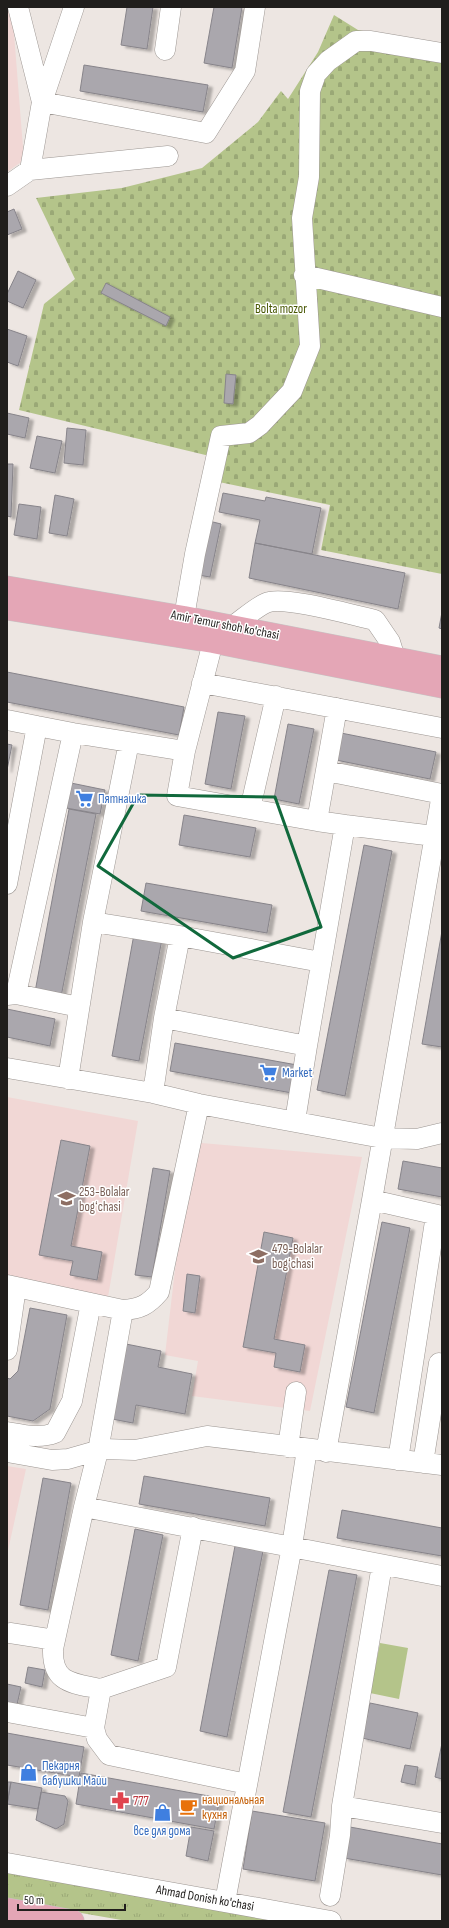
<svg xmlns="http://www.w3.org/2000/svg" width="449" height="1928" viewBox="0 0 449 1928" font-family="'Sofia Sans Condensed',sans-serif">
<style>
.education{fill:#f1d7d5}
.grass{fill:url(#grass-tufts)}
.cemetery{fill:url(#cemetery-stones)}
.pitch{fill:#b4c48a}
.building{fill:#aaa7ad;stroke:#87848a;filter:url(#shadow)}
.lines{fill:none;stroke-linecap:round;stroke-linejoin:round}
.minor-casing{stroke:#9c9692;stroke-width:21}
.major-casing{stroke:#c5c4c4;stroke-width:23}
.minor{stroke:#fff;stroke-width:20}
.major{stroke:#e4a6b6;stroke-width:22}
.marked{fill:none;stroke:#11693c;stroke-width:3;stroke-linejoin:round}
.labels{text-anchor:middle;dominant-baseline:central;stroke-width:3;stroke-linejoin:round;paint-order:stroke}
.park-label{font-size:13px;fill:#485703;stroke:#fff}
.street-label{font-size:13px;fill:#201e1c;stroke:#fff}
.shop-label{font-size:13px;fill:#366cbe;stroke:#fff;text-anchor:start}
.education-label{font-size:13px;fill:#785e54;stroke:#fff;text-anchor:start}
.food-label{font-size:13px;fill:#c56008;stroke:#fff;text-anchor:start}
.health-label{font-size:13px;fill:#be3a42;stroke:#fff;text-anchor:start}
</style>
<defs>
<pattern id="grass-tufts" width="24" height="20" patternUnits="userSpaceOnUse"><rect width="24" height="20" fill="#b4c48a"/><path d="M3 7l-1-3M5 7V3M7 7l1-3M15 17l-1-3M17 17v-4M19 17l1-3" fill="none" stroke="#9aa876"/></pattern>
<pattern id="cemetery-stones" width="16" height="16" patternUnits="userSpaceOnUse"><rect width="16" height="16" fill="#b4c48a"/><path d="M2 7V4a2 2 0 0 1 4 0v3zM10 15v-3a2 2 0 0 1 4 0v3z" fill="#9aa876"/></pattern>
<filter id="shadow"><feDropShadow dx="4.5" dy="2.5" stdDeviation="1" flood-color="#0004"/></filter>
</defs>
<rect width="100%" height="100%" fill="#ede6e2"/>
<path class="education" d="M7 7H9L13 21 24 160 7 172Z
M7 1097 138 1121 108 1297 7 1276Z
M190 1142 362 1157 310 1411 192 1396 198 1361 165 1355Z
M7 1466 26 1469 7 1555Z"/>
<path class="grass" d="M7 1870 284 1921H127L7 1900Z"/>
<path class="cemetery" d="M334 15 358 30 442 47V574L321 550 330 505 219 482 222 459 19 410 44 304 75 279 36 198 122 188 202 168 258 122 281 91 288 99 318 52Z"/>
<path class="pitch" d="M380 1643 408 1648 399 1699 370 1693Z"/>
<path class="building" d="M127 7H153L147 49 121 45Z
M214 7H242L232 68 204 63Z
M84 65 208 85 203 112 80 91Z
M14 209 22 229 7 235V212Z
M18 271 36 280 23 308 7 301V294Z
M106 283 170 317 166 326 101 293Z
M7 329 27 336 18 366 7 362Z
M226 374 236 375 233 404 224 403Z
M7 413 29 418 25 438 7 434Z
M67 428 86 430 83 465 64 463Z
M37 436 62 441 55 473 30 468Z
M7 464H13L11 517 7 516Z
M223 493 265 501 266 497 321 508 312 554 255 543 260 520 219 512Z
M55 495 74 499 67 536 49 533Z
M19 504 41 507 37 539 14 535Z
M209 521 221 524 210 577 198 575Z
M255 543 405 573 398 609 249 578Z
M442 612V629L439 628Z
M7 672 184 707 179 735 7 702Z
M218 712 245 716 231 789 205 784Z
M288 724 314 729 299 804 274 799Z
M341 733 436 752 430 779 336 760Z
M7 744 12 745 7 770Z
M71 783 105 790 100 814 66 808Z
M69 809 96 814 61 997 35 992Z
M184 815 256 828 250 857 179 845Z
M364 845 392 851 345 1096 317 1090Z
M146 883 272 905 267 933 141 911Z
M442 931V1047L422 1044Z
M134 934 162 939 139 1061 112 1056Z
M7 1009 55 1019 50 1046 7 1037Z
M175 1043 297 1065 292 1093 170 1071Z
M61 1140 90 1146 71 1246 102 1252 97 1280 70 1275 73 1261 39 1255Z
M403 1161 442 1168V1197L398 1189Z
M153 1168 170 1171 152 1277 135 1275Z
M382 1222 410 1228 374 1413 346 1407Z
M264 1232 293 1238 274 1339 305 1345 300 1372 274 1367 276 1353 243 1347Z
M187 1274 200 1276 195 1313 183 1311Z
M30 1308 67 1315 50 1409 33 1421 7 1416V1378L10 1379 18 1371Z
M126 1344 161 1351 158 1367 192 1374 185 1414 136 1405 133 1423 112 1419Z
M144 1476 270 1498 265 1526 139 1504Z
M43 1478 71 1483 48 1610 20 1605Z
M342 1510 442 1528V1556L337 1538Z
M135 1529 163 1535 138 1661 111 1655Z
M235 1546 263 1551 227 1737 200 1731Z
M329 1570 357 1575 311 1817 283 1812Z
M28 1667 45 1670 42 1687 25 1683Z
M7 1684 21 1687 16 1709 7 1707Z
M370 1703 418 1713 410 1749 362 1738Z
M7 1733 84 1747 79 1777 7 1765Z
M442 1743V1779L435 1777Z
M405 1765 418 1767 415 1785 401 1782Z
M81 1773 220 1798 214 1829 76 1804Z
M7 1782H11L7 1805Z
M11 1782 42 1788 38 1809 7 1804Z
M41 1792 65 1796 68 1801 64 1824 56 1829 36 1820Z
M252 1811 325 1823 315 1881 243 1869Z
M191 1827 214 1831 208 1861 186 1856Z
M350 1827 442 1844V1875L344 1858Z"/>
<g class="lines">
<defs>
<path id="minor" d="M18 7 42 102
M165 50 171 7
M42 102 206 133 245 71 255 7
M30 170 168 156
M7 186 30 170 42 102 74 7
M304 275 442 307
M184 617 195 554 221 436 249 433 260 425 292 391 310 346 302 218 309 177 310 91 316 74 328 61 356 41H371L442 53
M233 626C243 619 255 608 266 603 283 595 355 616 375 620L390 642 395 658
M202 683 442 728
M337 708 317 821 345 825
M7 720 37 726 7 884
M37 726 73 733
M185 751 177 796 317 821
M326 771 442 794
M250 809 276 696
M93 922 180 936 321 962
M16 994 73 733 185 751 213 642
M7 995 16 994 79 1007
M164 1018 180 936
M7 1068 153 1093 199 1104 382 1138 417 1139 442 1133
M68 1079 93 922 129 742
M153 1093 164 1018 307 1046 345 825 442 837
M295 1121 307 1046
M372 1200 442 1216
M7 1285 123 1310
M7 1350 16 1287
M7 1432C24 1435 39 1439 55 1433L72 1401 91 1303
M288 1447 296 1392
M7 1452 52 1460 68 1459 103 1449 135 1450 207 1436 442 1465
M326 1452 372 1200 442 794
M398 1460 436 1215
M423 1463 439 1363
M84 1507 442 1576
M10 1633 55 1640
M101 1689C73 1683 52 1684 53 1649L84 1507 98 1451 123 1310C140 1309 148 1305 159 1292L199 1104
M7 1712 94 1728 97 1739 109 1755 247 1784
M94 1728 101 1689 166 1667 193 1527
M342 1806 442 1823
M7 1863 331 1921
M330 1896 340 1835 342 1806 382 1565
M225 1902 292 1546 307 1449"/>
<path id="major" d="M7 587 184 617 442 667
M7 609 213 642 442 687
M7 1909 73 1921"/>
</defs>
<use href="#minor" class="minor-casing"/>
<use href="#major" class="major-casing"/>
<use href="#minor" class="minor"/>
<use href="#major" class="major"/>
</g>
<path class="marked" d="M138 795 275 797 321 927 233 958 98 866Z"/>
<defs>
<symbol id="supermarket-bare" viewBox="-9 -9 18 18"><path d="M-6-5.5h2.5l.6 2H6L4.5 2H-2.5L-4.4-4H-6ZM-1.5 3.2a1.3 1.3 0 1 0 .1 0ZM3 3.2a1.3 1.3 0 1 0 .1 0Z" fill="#3f7fe0" stroke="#fff" stroke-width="2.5" paint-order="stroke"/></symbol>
<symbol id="school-bare" viewBox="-9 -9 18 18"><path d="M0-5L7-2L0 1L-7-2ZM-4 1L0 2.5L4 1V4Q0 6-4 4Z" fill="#8d6e63" stroke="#fff" stroke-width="2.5" paint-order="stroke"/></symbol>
<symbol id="shop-bare" viewBox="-9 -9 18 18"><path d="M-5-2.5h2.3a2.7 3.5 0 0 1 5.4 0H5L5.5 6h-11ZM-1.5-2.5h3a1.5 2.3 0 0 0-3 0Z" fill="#3f7fe0" stroke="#fff" stroke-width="2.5" paint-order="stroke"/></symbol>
<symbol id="pharmacy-bare" viewBox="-9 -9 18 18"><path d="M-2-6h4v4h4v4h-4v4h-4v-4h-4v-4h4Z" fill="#e0444e" stroke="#fff" stroke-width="2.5" paint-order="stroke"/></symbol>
<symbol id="cafe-bare" viewBox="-9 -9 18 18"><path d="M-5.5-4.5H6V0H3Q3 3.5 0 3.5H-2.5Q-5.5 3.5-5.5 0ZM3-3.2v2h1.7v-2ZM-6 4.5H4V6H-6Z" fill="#e8710a" stroke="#fff" stroke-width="2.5" paint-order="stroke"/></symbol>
</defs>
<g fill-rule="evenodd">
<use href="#supermarket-bare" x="72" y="786" width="25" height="25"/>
<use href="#supermarket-bare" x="256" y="1060" width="25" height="25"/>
<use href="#school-bare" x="54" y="1186" width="25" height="25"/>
<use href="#school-bare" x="246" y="1244" width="25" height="25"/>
<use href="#shop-bare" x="16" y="1760" width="25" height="25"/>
<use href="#pharmacy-bare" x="108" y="1788" width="25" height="25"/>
<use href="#cafe-bare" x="176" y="1794" width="25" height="25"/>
<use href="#shop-bare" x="150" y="1800" width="25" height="25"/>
</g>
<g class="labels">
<g class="park-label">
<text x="281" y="309">Bolta mozor</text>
</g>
<g class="street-label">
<text transform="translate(225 625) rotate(11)">Amir Temur shoh ko'chasi</text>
<text transform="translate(205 1898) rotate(10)">Ahmad Donish ko'chasi</text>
</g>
<g class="shop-label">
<text x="98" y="799">Пятнашка</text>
<text x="282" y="1073">Market</text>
<text x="42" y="1766">Пекарня<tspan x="42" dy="15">бабушки Майи</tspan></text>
<text x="162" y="1831" text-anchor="middle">все для дома</text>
</g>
<g class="education-label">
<text x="79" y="1192">253-Bolalar<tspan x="79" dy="15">bogʻchasi</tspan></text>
<text x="272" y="1249">479-Bolalar<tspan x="272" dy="15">bogʻchasi</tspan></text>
</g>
<g class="food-label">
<text x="202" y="1800">национальная<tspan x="202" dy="15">кухня</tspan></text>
</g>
<g class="health-label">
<text x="133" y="1801">777</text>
</g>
</g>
<rect width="449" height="1928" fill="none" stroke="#201e1c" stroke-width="16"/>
<path d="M18 1904v6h107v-6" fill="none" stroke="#201e1c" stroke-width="2"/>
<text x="24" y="1904" font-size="12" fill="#201e1c" stroke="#ffffff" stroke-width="3" paint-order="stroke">50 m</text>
</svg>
